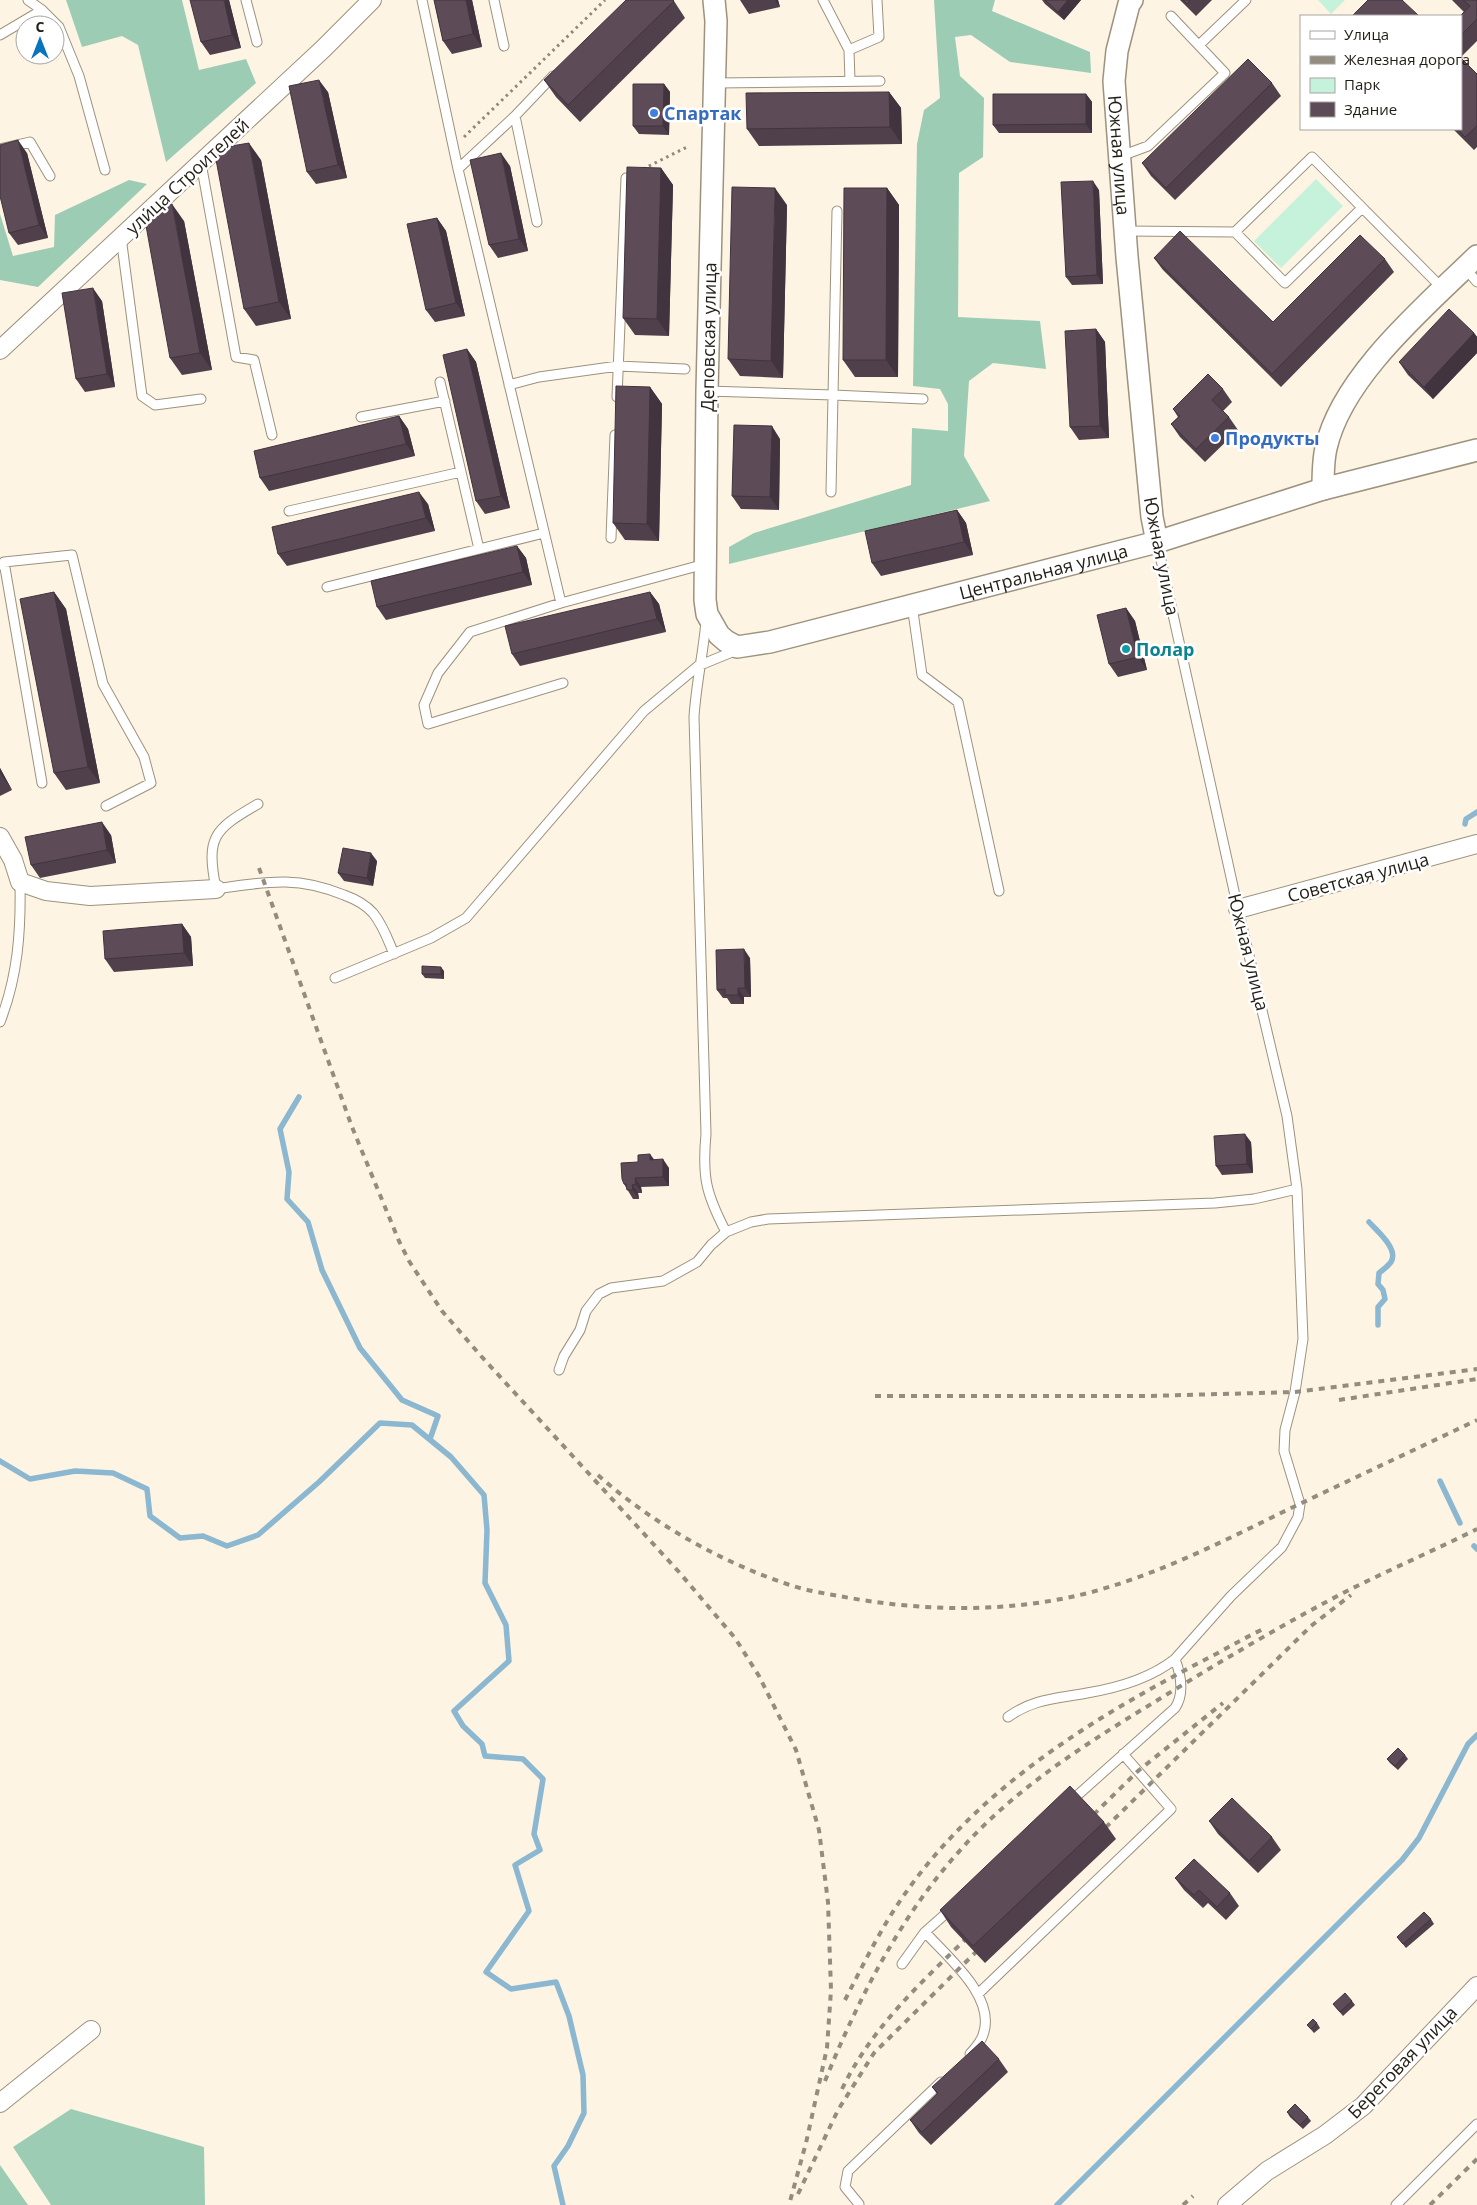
<svg xmlns="http://www.w3.org/2000/svg" width="1477" height="2205" viewBox="0 0 1477 2205" font-family="'Open Sans',sans-serif">
<style>
.green{fill:#c6f1db}
.forest{fill:#9dccb5}
.lines{fill:none;stroke-linecap:round;stroke-linejoin:round}
.stream{stroke:#8bb7d0;stroke-width:5.5}
.service-casing{stroke:#9c927e;stroke-width:11}
.minor-casing{stroke:#9c927e;stroke-width:20}
.tertiary-casing{stroke:#9c927e;stroke-width:24}
.path{stroke:#8e887b;stroke-width:3;stroke-dasharray:2.5 4;stroke-linecap:butt}
.service{stroke:#fff;stroke-width:9}
.minor{stroke:#fff;stroke-width:18}
.tertiary{stroke:#fff;stroke-width:21}
.rail{stroke:#938c7f;stroke-width:4;stroke-dasharray:6 6;stroke-linecap:butt}
.wall{fill:#50404c}
.shaded-wall{fill:#41343e}
.building{fill:#5d4b58;stroke:#41343e}
.shop-dot{fill:#3f7fe0;stroke:#fff;stroke-width:2}
.culture-dot{fill:#0f9aa8;stroke:#fff;stroke-width:2}
.labels{text-anchor:middle;dominant-baseline:central;stroke-width:5;stroke-linejoin:round;paint-order:stroke}
.shop-label{font-size:18px;font-weight:bold;fill:#366cbe;stroke:#fff;text-anchor:start}
.street-label{font-size:18px;fill:#221e16;stroke:#fff}
.culture-label{font-size:18px;font-weight:bold;fill:#0d838f;stroke:#fff;text-anchor:start}
</style>
<rect width="100%" height="100%" fill="#fdf4e3"/>
<path class="green" d="M1318 0H1345L1331 14Z
M1316 179 1343 206 1281 268 1254 241Z"/>
<path class="forest" d="M66 0H182L199 70 246 59 256 83 166 162 138 45 122 36 82 47Z
M934 0H995L992 11 1090 52 1091 73 1010 62 971 35 955 37 960 76 984 98 983 157 959 173 958 317 1040 321 1046 369 993 363 969 381 964 456 990 501 729 564V547L754 533 911 485 912 428 948 431V404L940 389 913 386 917 144 924 110 940 98Z
M129 180 147 184 38 287 0 280V214L13 256 54 247 55 215Z
M71 2109 204 2147 205 2205H51L13 2147Z
M0 2165 28 2205H0Z"/>
<g class="lines">
<path class="stream" d="M1465 824 1466 819 1477 812
M299 1097 280 1129 289 1172 287 1199 308 1222 322 1270 360 1348 402 1400 438 1416 430 1439
M1369 1222C1377 1231 1399 1249 1391 1262 1388 1266 1383 1270 1379 1273L1378 1284 1383 1290 1385 1299 1378 1307V1325
M0 1461 30 1479 75 1471 113 1473 147 1489 150 1516 180 1538 203 1536 227 1546 258 1535 319 1482 380 1423 412 1425 451 1457 484 1495 487 1530 485 1583 506 1625 509 1661 454 1711 463 1726 482 1744 485 1756 523 1759 543 1779 534 1834 540 1850 515 1865 529 1911 486 1972 511 1989 556 1982 569 2016 583 2075 584 2113 568 2146 554 2166 563 2205
M1440 1481 1460 1523
M1474 1546 1477 1549
M1057 2205 1402 1860 1419 1838 1468 1744 1477 1735"/>
<defs>
<path id="service" d="M28 0 42 10 59 27 79 76 105 170
M246 0 257 42
M422 0 458 169
M494 0 504 46
M823 0 849 50
M0 35 42 10
M1199 45 1246 0
M850 81 849 50 879 37 877 0
M714 83 880 81
M515 116 458 169 561 603 705 564
M0 149 30 142 50 176
M1121 156 1148 146 1225 73 1171 16
M201 163 236 357 254 360 272 435
M537 222 515 116 553 76
M1125 231 1235 232 1312 157 1443 289
M1235 232 1285 283 1362 208
M121 237 142 396 155 405 201 399
M1465 268 1477 282
M440 382 479 549
M509 385 539 377 618 366 685 369
M707 391 833 395 837 211
M617 397 626 178
M361 417 445 401
M831 492 833 395 923 399
M289 511 461 472
M611 538 615 435
M4 562 42 783
M0 565 4 562 72 555 103 684 144 757 151 783 106 806
M327 587 544 533
M561 603 470 632 438 673 424 705 428 724 563 683
M912 605 922 675 958 702 999 891
M706 622C703 654 696 685 694 717L706 1134C702 1177 706 1194 726 1232
M258 804C213 830 206 837 216 889 265 882 296 875 344 895 355 899 365 904 373 913 383 925 388 940 394 954
M335 978 431 938 466 918 644 711 698 666 737 650
M0 1022C18 976 21 931 20 882
M559 1370 564 1356 580 1330 586 1311 599 1294 611 1288 663 1281 697 1262 711 1245 726 1232 751 1222 768 1219 1215 1203 1254 1199 1297 1189
M1008 1717C1035 1698 1056 1699 1087 1693 1117 1688 1151 1678 1175 1659L1231 1596 1282 1547 1298 1517 1300 1504 1284 1451 1285 1430 1295 1392 1303 1339 1297 1189 1287 1116 1238 909 1157 542
M1070 1802 1175 1708C1185 1693 1181 1675 1175 1659
M925 1932C948 1958 997 1997 983 2035 981 2042 975 2048 970 2054
M902 1964 925 1932 951 1909
M979 1993 1171 1809 1123 1754
M859 2204 845 2187 848 2171 941 2082
M1396 2205 1477 2124"/>
<path id="minor" d="M0 350 323 49 372 0
M0 837 13 860 20 882 46 891 90 896 216 889
M1238 909 1477 844
M0 2103 91 2030
M1227 2205 1267 2171 1325 2135 1363 2106 1477 1986"/>
<g id="tertiary">
<path id="s1" d="M714 0 716 21 707 391 705 600 707 614 719 635 726 641 737 647 770 642 1157 542 1323 489 1477 450"/>
<path id="s2" d="M1132 0 1129 4 1117 51 1114 81 1127 257 1152 517 1157 542"/>
<path d="M1323 489C1323 476 1323 461 1326 448 1342 376 1426 306 1477 256"/>
</g>
</defs>
<use href="#service" class="service-casing"/>
<use href="#minor" class="minor-casing"/>
<use href="#tertiary" class="tertiary-casing"/>
<path class="path" d="M464 137 605 0
M643 169 689 146"/>
<use href="#service" class="service"/>
<use href="#minor" class="minor"/>
<use href="#tertiary" class="tertiary"/>
<path class="rail" d="M259 868 352 1127 399 1241 409 1261 442 1311 481 1356 679 1572 735 1638 759 1676 796 1750 819 1830 828 1902 831 1990 827 2048 806 2143 789 2205
M875 1396H1148L1295 1392 1477 1369
M1339 1400 1477 1379
M598 1475C650 1522 721 1562 787 1584 804 1590 822 1593 839 1596 923 1612 1015 1614 1099 1590 1165 1571 1226 1540 1287 1510 1350 1480 1414 1450 1477 1420
M1085 1823 1138 1771 1223 1703
M1097 1836 1311 1626 1351 1595
M845 2000C862 1967 879 1932 900 1901 976 1788 1097 1715 1216 1654 1232 1645 1247 1637 1263 1629
M825 2081C859 1997 902 1913 964 1846 1019 1785 1092 1740 1161 1698 1223 1660 1285 1623 1349 1590 1391 1569 1435 1550 1477 1529
M842 2089C873 2025 924 1980 974 1931
M798 2194 838 2110 874 2053 985 1943
M1183 2205 1193 2196
M1430 2205 1477 2159"/>
</g>
<path class="wall" d="M229 0 241 48 210 55 201 42Z
M434 0H472L482 47 452 54 443 41Z
M740 0H778L780 7 749 14Z
M1042 0H1081L1064 20 1045 4Z
M1180 0H1212L1196 16Z
M1452 0H1477V41L1461 57V16L1464 12Z
M674 1 685 18 580 122 556 97 544 80Z
M1477 74V147L1474 150 1453 129H1461Z
M1272 83 1281 96 1175 200 1151 176 1142 163Z
M664 84 670 92 669 135 639 134 633 126Z
M328 92 347 178 316 184 307 172Z
M889 92 901 108 902 144 759 146 747 129Z
M1086 94 1092 102V133H999L993 125Z
M27 153 48 238 18 245 9 233Z
M261 160 291 319 256 326 244 309Z
M510 166 528 251 498 258 489 245Z
M661 168 673 185 669 336 635 335 623 318Z
M887 188 899 205 898 377H855L843 360Z
M1099 190 1103 284 1072 285 1066 277Z
M787 205 783 378 740 376 728 359Z
M437 218 446 231 465 316 435 322 426 310Z
M184 221 212 370 182 375 170 358Z
M1154 258 1273 322 1385 259 1394 272 1281 387 1163 270Z
M102 301 115 387 85 392 76 379Z
M1096 329 1105 342 1109 438 1079 440 1070 427Z
M1474 333 1477 337V353L1433 399 1408 375 1399 362Z
M467 349 476 362 510 508 485 514 476 501Z
M650 387 662 404 659 541 625 540 613 523Z
M1223 389 1232 402 1223 411 1229 417 1238 430 1205 462 1180 437 1171 424 1178 417 1173 409Z
M399 416 408 429 415 456 269 491 260 478Z
M780 439 779 510 741 509 732 496Z
M428 504 435 531 287 566 278 554Z
M957 510 966 523 973 555 881 576 872 563Z
M517 546 526 558 532 585 386 620 377 607Z
M54 592 66 609 100 783 66 790 54 773Z
M650 592 659 604 666 632 520 666 512 654Z
M1126 608 1135 621 1147 670 1118 677 1109 664Z
M0 768 12 790 0 796Z
M111 835 116 863 40 878 31 865Z
M377 861 373 886 344 881 338 873Z
M182 924 191 937 193 966 114 972 105 959Z
M750 958 751 997H744V1004H731L727 998H723L717 990Z
M444 971V979L425 978 422 974Z
M1251 1142 1253 1173 1222 1175 1216 1166Z
M654 1160 669 1168V1186L641 1187 642 1193H638L639 1199H633L624 1184 638 1162Z
M1405 1755 1408 1759 1398 1770 1390 1763 1387 1759Z
M1209 1821 1272 1837 1281 1850 1258 1873 1218 1834Z
M1104 1822 1116 1839 985 1963 951 1927 940 1910Z
M1175 1878 1230 1893 1239 1906 1226 1920 1208 1903 1203 1908 1184 1890Z
M1431 1919 1434 1924 1406 1948 1397 1937Z
M1352 2001 1355 2005 1343 2016 1333 2004Z
M1317 2023 1320 2028 1314 2033 1307 2025Z
M999 2059 1008 2072 931 2145 919 2133 910 2120 937 2094 932 2087Z
M1287 2112 1308 2117 1311 2121 1303 2129 1290 2117Z"/>
<path class="shaded-wall" d="M224 0H229L241 48 232 35Z
M466 0H472L482 47 473 34Z
M775 0H778L780 7Z
M1068 0H1081L1064 20 1058 12Z
M319 80 328 92 347 178 338 165Z
M664 84 670 92 669 135 663 126Z
M889 92 901 108 902 144 890 127Z
M1086 94 1092 102V133L1086 124Z
M18 140 27 153 48 238 39 225Z
M249 143 261 160 291 319 279 302Z
M501 153 510 166 528 251 519 239Z
M661 168 673 185 669 336 657 319Z
M1093 181 1099 190 1103 284 1097 275Z
M775 188 787 205 783 378 771 361Z
M887 188 899 205 898 377 886 360Z
M172 204 184 221 212 370 200 353Z
M437 218 446 231 465 316 456 303Z
M93 288 102 301 115 387 107 374Z
M1096 329 1105 342 1109 438 1100 426Z
M1474 333 1477 337V353L1433 399 1424 387Z
M467 349 476 362 510 508 501 496Z
M650 387 662 404 659 541 647 524Z
M399 416 408 429 415 456 406 444Z
M772 426 780 439 779 510 770 497Z
M419 492 428 504 435 531 426 518Z
M957 510 966 523 973 555 964 542Z
M517 546 526 558 532 585 523 572Z
M54 592 66 609 100 783 88 767Z
M650 592 659 604 666 632 657 619Z
M1126 608 1135 621 1147 670 1138 657Z
M0 768 12 790 0 773Z
M102 822 111 835 116 863 107 850Z
M371 853 377 861 373 886 367 878Z
M182 924 191 937 193 966 184 953Z
M744 949 750 958 751 997 745 988Z
M441 967 444 971V979L441 974Z
M738 988 744 997V1004L738 995Z
M1245 1134 1251 1142 1253 1173 1247 1164Z
M650 1154 656 1162 650 1160Z
M663 1159 669 1168V1186L663 1177Z
M635 1178 641 1187 642 1193 636 1184Z
M632 1185 638 1193 639 1199 633 1190Z"/>
<path class="building" d="M190 0H224L232 35 201 42Z
M434 0H466L473 34 443 41Z
M626 0H673L674 1 568 105 544 80Z
M1045 0H1068L1058 12Z
M1183 0H1190L1187 4Z
M1368 0H1402L1419 16H1352Z
M1463 0H1477V19L1461 35V16H1460L1470 6Z
M1461 58 1477 74V126L1465 137 1457 129H1461Z
M1248 59 1272 83 1166 188 1142 163Z
M319 80 338 165 307 172 289 86Z
M633 84H664L663 126H633Z
M889 92 890 127 747 129 746 93Z
M993 94H1086V124L993 125Z
M18 140 39 225 9 233 0 196V145Z
M249 143 279 302 244 309 214 149Z
M501 153 519 239 489 245 470 160Z
M627 167 661 168 657 319 623 318Z
M1093 181 1097 275 1066 277 1061 182Z
M732 187 775 188 771 361 728 359Z
M844 188H887L886 360H843Z
M172 204 200 353 170 358 143 209Z
M437 218 456 303 426 310 407 224Z
M1180 231 1273 322 1360 235 1385 259 1272 374 1154 258Z
M93 288 107 374 76 379 62 293Z
M1449 309 1474 333 1424 387 1399 362Z
M1096 329 1100 426 1070 427 1065 331Z
M467 349 501 496 476 501 443 355Z
M1208 374 1223 389 1212 400 1229 417 1196 449 1171 424 1180 416 1173 409Z
M616 386 650 387 647 524 613 523Z
M399 416 406 444 260 478 254 451Z
M734 425 772 426 770 497 732 496Z
M419 492 426 518 278 554 272 527Z
M957 510 964 542 872 563 865 531Z
M517 546 523 572 377 607 371 581Z
M54 592 88 767 54 773 20 599Z
M650 592 657 619 512 654 505 626Z
M1126 608 1138 657 1109 664 1097 615Z
M102 822 107 850 31 865 25 837Z
M343 848 371 853 367 878 338 873Z
M182 924 184 953 105 959 103 931Z
M744 949 745 988H738V995H725V989L717 990 716 950Z
M422 966 441 967V974H422Z
M1245 1134 1247 1164 1216 1166 1214 1136Z
M650 1154V1160L663 1159V1177L635 1178 636 1184 632 1185 633 1190H627L626 1184H624L622 1179 621 1163 638 1162V1155Z
M1398 1748 1405 1755 1395 1766 1387 1759Z
M1070 1786 1104 1822 973 1946 940 1910Z
M1232 1798 1272 1837 1249 1861 1209 1821Z
M1194 1859 1230 1893 1217 1907 1199 1890 1194 1895 1175 1878Z
M1424 1912 1431 1919 1403 1944 1397 1937Z
M1345 1993 1352 2001 1340 2012 1333 2004Z
M1313 2019 1317 2023 1311 2029 1307 2025Z
M982 2041 999 2059 922 2132 910 2120 938 2093 932 2087Z
M1295 2104 1308 2117 1300 2125 1287 2112Z"/>
<g class="shop-dot">
<circle cx="654" cy="113" r="5"/>
<circle cx="1215" cy="438" r="5"/>
</g>
<circle class="culture-dot" cx="1126" cy="649" r="5"/>
<g class="labels">
<g class="shop-label">
<text x="664" y="113">Спартак</text>
<text x="1225" y="438">Продукты</text>
</g>
<g class="street-label">
<text stroke="none"><textPath href="#s2" startOffset="158">Южная улица</textPath></text>
<text transform="translate(187 176) rotate(-43)">улица Строителей</text>
<text transform="translate(708 337) rotate(-89)">Деповская улица</text>
<text transform="translate(1162 556) rotate(79)">Южная улица</text>
<text stroke="none"><textPath href="#s1" startOffset="976">Центральная улица</textPath></text>
<text transform="translate(1358 877) rotate(-15)">Советская улица</text>
<text transform="translate(1249 952) rotate(76)">Южная улица</text>
<text transform="translate(1402 2062) rotate(-46)">Береговая улица</text>
</g>
<g class="culture-label">
<text x="1136" y="649">Полар</text>
</g>
</g>
<rect x="1300" y="15" width="162" height="115" fill="#ffffff" stroke="#a7a5a2"/>
<rect x="1310" y="31" width="25" height="8" fill="#ffffff" stroke="#a7a5a2"/>
<text x="1344" y="40" font-size="15" fill="#221e16">Улица</text>
<rect x="1310" y="56" width="25" height="8" fill="#938c7f" stroke="#a7a5a2"/>
<text x="1344" y="65" font-size="15" fill="#221e16">Железная дорога</text>
<rect x="1310" y="78" width="25" height="15" fill="#c6f1db" stroke="#a7a5a2"/>
<text x="1344" y="90" font-size="15" fill="#221e16">Парк</text>
<rect x="1310" y="102" width="25" height="15" fill="#5d4b58" stroke="#a7a5a2"/>
<text x="1344" y="115" font-size="15" fill="#221e16">Здание</text>
<g transform="translate(40 40)"><circle r="24" fill="#ffffff" stroke="#a7a5a2"/>
<path d="M0-4L9 19L0 12L-9 19Z" fill="#0973be"/>
<text y="-8" font-size="14" font-weight="bold" text-anchor="middle" fill="#221e16">С</text>
</g>
</svg>
